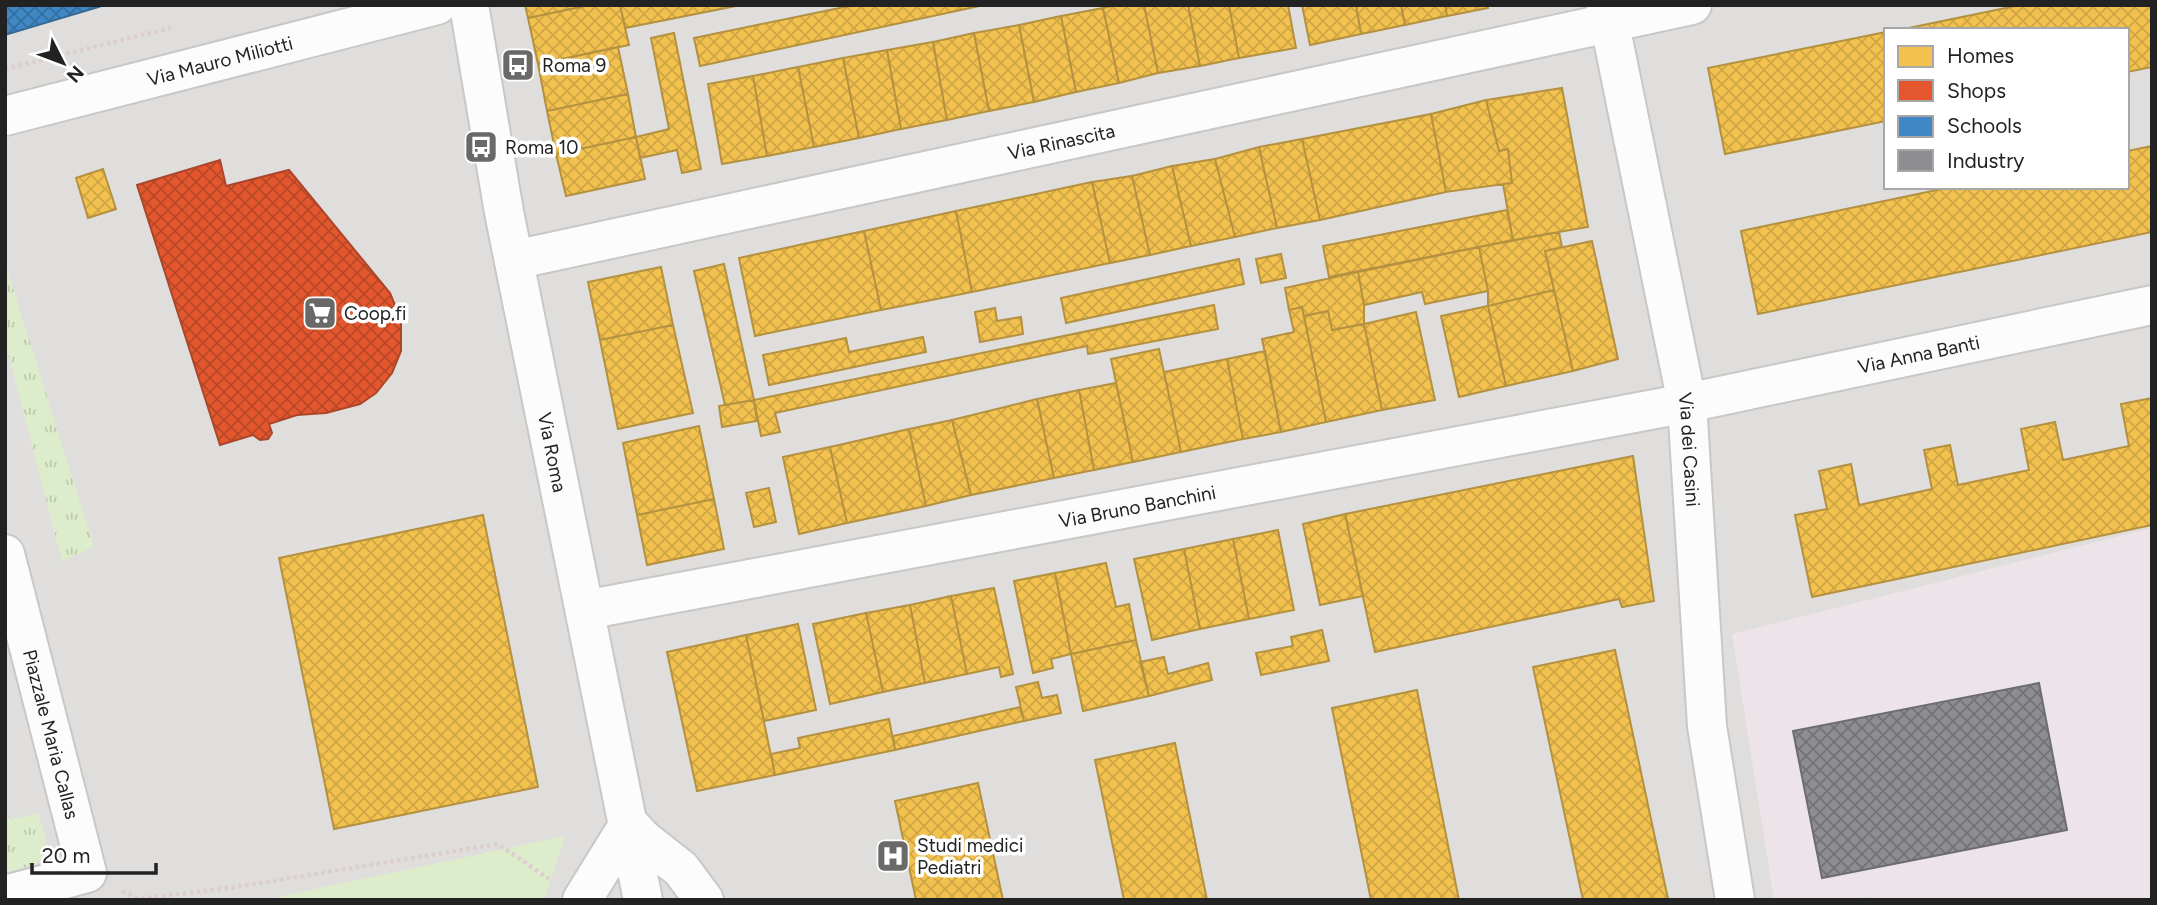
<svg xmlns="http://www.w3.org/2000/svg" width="2157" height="905" viewBox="0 0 2157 905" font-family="Figtree,sans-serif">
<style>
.residential{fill:#dfdedc;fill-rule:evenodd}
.industrial{fill:#ede4e9}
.grass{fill:url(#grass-tufts)}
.garden{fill:#ddeccb}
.parking{fill:#e0dfde}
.homes{fill:url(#homes-cross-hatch);stroke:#b49141;stroke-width:2}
.shops{fill:url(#shops-cross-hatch);stroke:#aa472a;stroke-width:2}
.schools{fill:url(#schools-cross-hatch);stroke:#366994;stroke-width:2}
.industry{fill:url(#industry-cross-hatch);stroke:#6d6d70;stroke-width:2}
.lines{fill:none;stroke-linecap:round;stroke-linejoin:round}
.minor-casing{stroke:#c9c8c7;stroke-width:42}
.path{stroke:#dccecd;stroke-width:4.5;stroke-dasharray:3.5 3.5;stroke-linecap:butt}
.minor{stroke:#fdfcfc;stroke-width:38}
.labels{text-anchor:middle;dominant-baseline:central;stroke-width:7;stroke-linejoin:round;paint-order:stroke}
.street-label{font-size:19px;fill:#222;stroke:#fff}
.poi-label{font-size:19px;fill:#222;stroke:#fff;text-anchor:start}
</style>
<defs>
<pattern id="grass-tufts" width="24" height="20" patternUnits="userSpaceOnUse" patternTransform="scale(1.75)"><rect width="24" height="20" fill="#ddeccb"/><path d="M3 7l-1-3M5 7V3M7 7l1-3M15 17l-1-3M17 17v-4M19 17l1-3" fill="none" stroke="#bdcaae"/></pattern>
<pattern id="homes-cross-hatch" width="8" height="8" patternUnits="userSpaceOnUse" patternTransform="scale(1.75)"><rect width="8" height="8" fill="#f2c14e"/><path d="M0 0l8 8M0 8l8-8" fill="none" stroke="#cfa644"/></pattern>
<pattern id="shops-cross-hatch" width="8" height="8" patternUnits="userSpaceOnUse" patternTransform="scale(1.75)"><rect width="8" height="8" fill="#e4572e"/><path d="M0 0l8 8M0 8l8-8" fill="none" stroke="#b84827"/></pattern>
<pattern id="schools-cross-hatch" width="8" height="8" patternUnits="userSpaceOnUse" patternTransform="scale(1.75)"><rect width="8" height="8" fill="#3f88c5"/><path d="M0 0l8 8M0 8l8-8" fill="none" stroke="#346fa0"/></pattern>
<pattern id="industry-cross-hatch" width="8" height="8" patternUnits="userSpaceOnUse" patternTransform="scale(1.75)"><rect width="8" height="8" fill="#8d8d92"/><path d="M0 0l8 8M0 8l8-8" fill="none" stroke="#737377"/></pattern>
</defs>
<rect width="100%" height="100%" fill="#f0eeeb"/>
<path class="residential" d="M5 5H2152V900H5ZM1886 30H2127V187H1886Z"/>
<path class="industrial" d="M2152 528V900H1869L1868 897 1832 900H1774L1732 634Z"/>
<path class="grass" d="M5 262 94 547 62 561 5 342Z
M5 805 10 820 38 813C53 858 51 860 5 873Z"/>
<path class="garden" d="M565 836 544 900H263Z"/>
<path class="parking" d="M5 342 117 774 90 783 5 466Z
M460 499 441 528 279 569 326 829 196 858 106 581Z
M5 649 44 794 18 801 5 754Z"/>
<path class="homes" d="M525 5H590L528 18Z
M590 5H620L629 45 538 64 528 18Z
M620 5H741L625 28Z
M854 5H984L700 66 694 38Z
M1116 5H1144L1158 73 1119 83 1103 8Z
M1144 5H1188L1200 66 1158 73Z
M1188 5H1229L1239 58 1200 66Z
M1229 5H1288L1296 48 1239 58Z
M1302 5H1356L1361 34 1310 45Z
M1356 5H1401L1405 25 1361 34Z
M1401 5H1445L1447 16 1405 25Z
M1445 5H1487L1488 8 1447 16Z
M2020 5H2152V67L2127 72V30H1899Z
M1103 8 1119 83 1076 92 1061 16Z
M1061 16 1076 92 1034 102 1019 25Z
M1019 25 1034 102 989 111 974 33Z
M1886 32V121L1725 154 1708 68Z
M674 33 701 169 682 173 677 150 640 158 636 137 669 129 651 38Z
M974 33 989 111 947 120 933 42Z
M933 42 947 120 901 129 887 50Z
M618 47 628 94 547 111 538 64Z
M887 50 901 129 859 138 843 58Z
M843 58 859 138 814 147 798 67Z
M798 67 814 147 767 156 753 76Z
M753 76 767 156 722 164 708 84Z
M1562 88 1588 227 1513 240 1503 184 1512 183 1508 149 1499 151 1486 100Z
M628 94 636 137 556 154 547 111Z
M1486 100 1499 151 1508 149 1512 183 1446 192 1431 114Z
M1431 114 1446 192 1320 220 1302 139Z
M636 137 645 179 566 196 556 154Z
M1302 139 1320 220 1277 228 1259 147Z
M2152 146V232L1758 314 1741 231 1951 187H2127V151Z
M1259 147 1277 228 1235 237 1215 159Z
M1215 159 1235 237 1191 246 1172 166Z
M1172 166 1191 246 1150 255 1132 176Z
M103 169 116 209 88 218 76 178Z
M1132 176 1150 255 1110 263 1092 182Z
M1092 182 1110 263 972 292 956 211Z
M1507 210 1513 240 1329 277 1323 246Z
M956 211 972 292 881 310 864 231Z
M864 231 881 310 755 336 739 258Z
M1559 232 1562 247 1545 251 1554 290 1488 306V291L1479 247Z
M1592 241 1618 359 1573 371 1545 251Z
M1479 247 1488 291 1425 304 1422 292 1364 305 1358 272Z
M1281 254 1286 278 1261 283 1256 259Z
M1239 259 1244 284 1066 323 1061 298Z
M724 264 754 400 725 405 694 271Z
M661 267 673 325 600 340 588 282Z
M1358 272 1364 305V324L1332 330 1328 311 1304 316 1302 307 1289 310 1285 288Z
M1554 290 1573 371 1506 386 1488 306Z
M1214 305 1218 329 1088 354 1087 346 775 413 780 432 761 436 754 400Z
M1488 306 1506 386 1459 397 1441 316Z
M1302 307 1326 422 1281 432 1262 339 1294 332 1289 310Z
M995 308 997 321 1021 317 1023 334 980 342 975 312Z
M1328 311 1332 330 1364 324 1382 410 1326 422 1304 316Z
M1416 312 1435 400 1382 410 1364 324Z
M673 325 693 413 618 429 600 340Z
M923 337 926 352 769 385 763 355 846 338 849 352Z
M1159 349 1181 452 1133 462 1111 359Z
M1265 351 1281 432 1243 439 1227 359Z
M1227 359 1243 439 1181 452 1164 372Z
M1116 383 1133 462 1094 470 1079 390Z
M1079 390 1094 470 1054 478 1037 399Z
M2152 398V525L1812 597 1795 515 1827 509 1819 471 1851 464 1859 505 1932 489 1924 450 1950 445 1958 485 2029 470 2021 429 2055 422 2063 460 2129 446 2121 404Z
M1037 399 1054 478 971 495 952 420Z
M754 400 757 421 722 427 719 406Z
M952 420 971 495 926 506 909 429Z
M699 426 714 499 637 515 623 443Z
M909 429 926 506 847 523 830 447Z
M830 447 847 523 799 534 783 457Z
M1633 456 1654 601 1622 607 1619 599 1375 652 1345 514Z
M769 488 776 522 754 527 746 493Z
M714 499 724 549 647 565 637 515Z
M1345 514 1363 596 1320 605 1303 524Z
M483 515 538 787 334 829 279 558Z
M1278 530 1294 610 1249 619 1233 539Z
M1233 539 1249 619 1200 629 1184 549Z
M1184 549 1200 629 1152 640 1134 559Z
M1106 563 1116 607 1129 604 1136 640 1071 654 1055 573Z
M1055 573 1071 654 1051 659 1053 668 1033 673 1014 581Z
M994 588 1013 674 1001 677 999 667 967 674 951 596Z
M951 596 967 674 925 683 910 605Z
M910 605 925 683 883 692 866 613Z
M866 613 883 692 830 704 813 624Z
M798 624 816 710 764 721 746 635Z
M1322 630 1329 661 1261 675 1256 653 1293 646 1291 637Z
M746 635 775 775 697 791 667 652Z
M1136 640 1149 696 1083 711 1071 654Z
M1615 650 1668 899 1662 900H1583L1533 667Z
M1164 657 1168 674 1208 663 1212 680 1149 696 1140 662Z
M1038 682 1042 698 1057 695 1061 713 1024 721 1016 687Z
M1417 690 1459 900H1371L1332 708Z
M1020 707 1024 721 895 750 893 736Z
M889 719 895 750 775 775 771 754 800 748 798 738Z
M1175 743 1207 900H1124L1095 760Z
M978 783 1003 900H916L895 801Z"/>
<path class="shops" d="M220 160 226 186 289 170 390 293 401 320V351L392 373 376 393 360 404 326 413 297 415 269 424 272 433 268 439 260 440 253 435 220 445 137 185Z"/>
<path class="schools" d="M5 5H105L5 35Z"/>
<path class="industry" d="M2039 683 2067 830 1822 878 1793 731Z"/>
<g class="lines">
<defs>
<g id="minor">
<path id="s1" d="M469 5 504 212 643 900"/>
<path id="s2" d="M1606 5 1687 403 1707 726 1735 900"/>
<path id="s3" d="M5 116 437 5"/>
<path id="s4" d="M514 260 1692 5"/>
<path id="s5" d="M5 554 87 873 5 895"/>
<path id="s6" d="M585 610 1687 403 2152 305"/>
<path d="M629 824 644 840 681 869 704 900"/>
<path d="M582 900 629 824"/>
</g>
</defs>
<use href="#minor" class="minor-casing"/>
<path class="path" d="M5 69 171 28
M122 891 138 899 236 887 498 844 549 879"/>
<use href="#minor" class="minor"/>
</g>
<defs>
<symbol id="bus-square" viewBox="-11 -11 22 22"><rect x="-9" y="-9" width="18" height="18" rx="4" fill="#6a6968" stroke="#fff"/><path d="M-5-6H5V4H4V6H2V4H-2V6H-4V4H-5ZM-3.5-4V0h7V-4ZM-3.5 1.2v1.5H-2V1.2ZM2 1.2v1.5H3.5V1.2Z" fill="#fff"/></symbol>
<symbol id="supermarket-square" viewBox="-11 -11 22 22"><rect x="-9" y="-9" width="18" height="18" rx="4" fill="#6a6968" stroke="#fff"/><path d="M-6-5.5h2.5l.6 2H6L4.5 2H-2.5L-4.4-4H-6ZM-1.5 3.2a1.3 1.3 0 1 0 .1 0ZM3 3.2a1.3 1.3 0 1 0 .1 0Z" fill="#fff"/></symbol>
<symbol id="hospital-square" viewBox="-11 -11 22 22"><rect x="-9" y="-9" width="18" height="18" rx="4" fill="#6a6968" stroke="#fff"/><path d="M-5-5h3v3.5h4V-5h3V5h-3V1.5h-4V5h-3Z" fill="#fff"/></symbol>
</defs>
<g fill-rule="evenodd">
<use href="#bus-square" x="499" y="46" width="38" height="38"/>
<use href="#bus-square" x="462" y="128" width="38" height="38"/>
<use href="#supermarket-square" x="301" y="294" width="38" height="38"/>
<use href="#hospital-square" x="874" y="837" width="38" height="38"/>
</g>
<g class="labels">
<g class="street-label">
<text stroke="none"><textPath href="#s3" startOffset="222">Via Mauro Miliotti</textPath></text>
<text stroke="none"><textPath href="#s4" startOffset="560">Via Rinascita</textPath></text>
<text stroke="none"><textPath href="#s6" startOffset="1358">Via Anna Banti</textPath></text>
<text stroke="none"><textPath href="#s2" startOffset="453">Via dei Casini</textPath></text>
<text stroke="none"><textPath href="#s1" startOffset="455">Via Roma</textPath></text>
<text stroke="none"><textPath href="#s6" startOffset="562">Via Bruno Banchini</textPath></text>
<text stroke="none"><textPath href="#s5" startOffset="186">Piazzale Maria Callas</textPath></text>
</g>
<g class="poi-label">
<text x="542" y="65">Roma 9</text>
<text x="505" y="147">Roma 10</text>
<text x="344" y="313">Coop.fi</text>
<text x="917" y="845">Studi medici<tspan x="917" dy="22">Pediatri</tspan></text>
</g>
</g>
<rect width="2157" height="905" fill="none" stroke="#222222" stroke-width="14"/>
<rect x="1884" y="28" width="245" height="161" fill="#ffffff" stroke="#a7a7a7" stroke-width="2"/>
<rect x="1898" y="46" width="35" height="21" fill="#f2c14e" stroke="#a7a7a7" stroke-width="2"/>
<text x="1947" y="63" font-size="21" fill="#222222">Homes</text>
<rect x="1898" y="80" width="35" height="21" fill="#e4572e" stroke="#a7a7a7" stroke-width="2"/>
<text x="1947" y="98" font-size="21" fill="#222222">Shops</text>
<rect x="1898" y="116" width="35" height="21" fill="#3f88c5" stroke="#a7a7a7" stroke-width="2"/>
<text x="1947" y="133" font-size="21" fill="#222222">Schools</text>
<rect x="1898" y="150" width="35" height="21" fill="#8d8d92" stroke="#a7a7a7" stroke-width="2"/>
<text x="1947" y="168" font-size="21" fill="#222222">Industry</text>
<g transform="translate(63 63) rotate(132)" stroke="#ffffff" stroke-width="5" paint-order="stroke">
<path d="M0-5L12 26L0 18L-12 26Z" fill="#222222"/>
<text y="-10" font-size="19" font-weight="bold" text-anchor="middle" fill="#222222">N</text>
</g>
<path d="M32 863v10h124v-10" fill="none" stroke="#222222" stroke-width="3.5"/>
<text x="42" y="863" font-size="21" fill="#222222" stroke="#ffffff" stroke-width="5" paint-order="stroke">20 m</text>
</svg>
